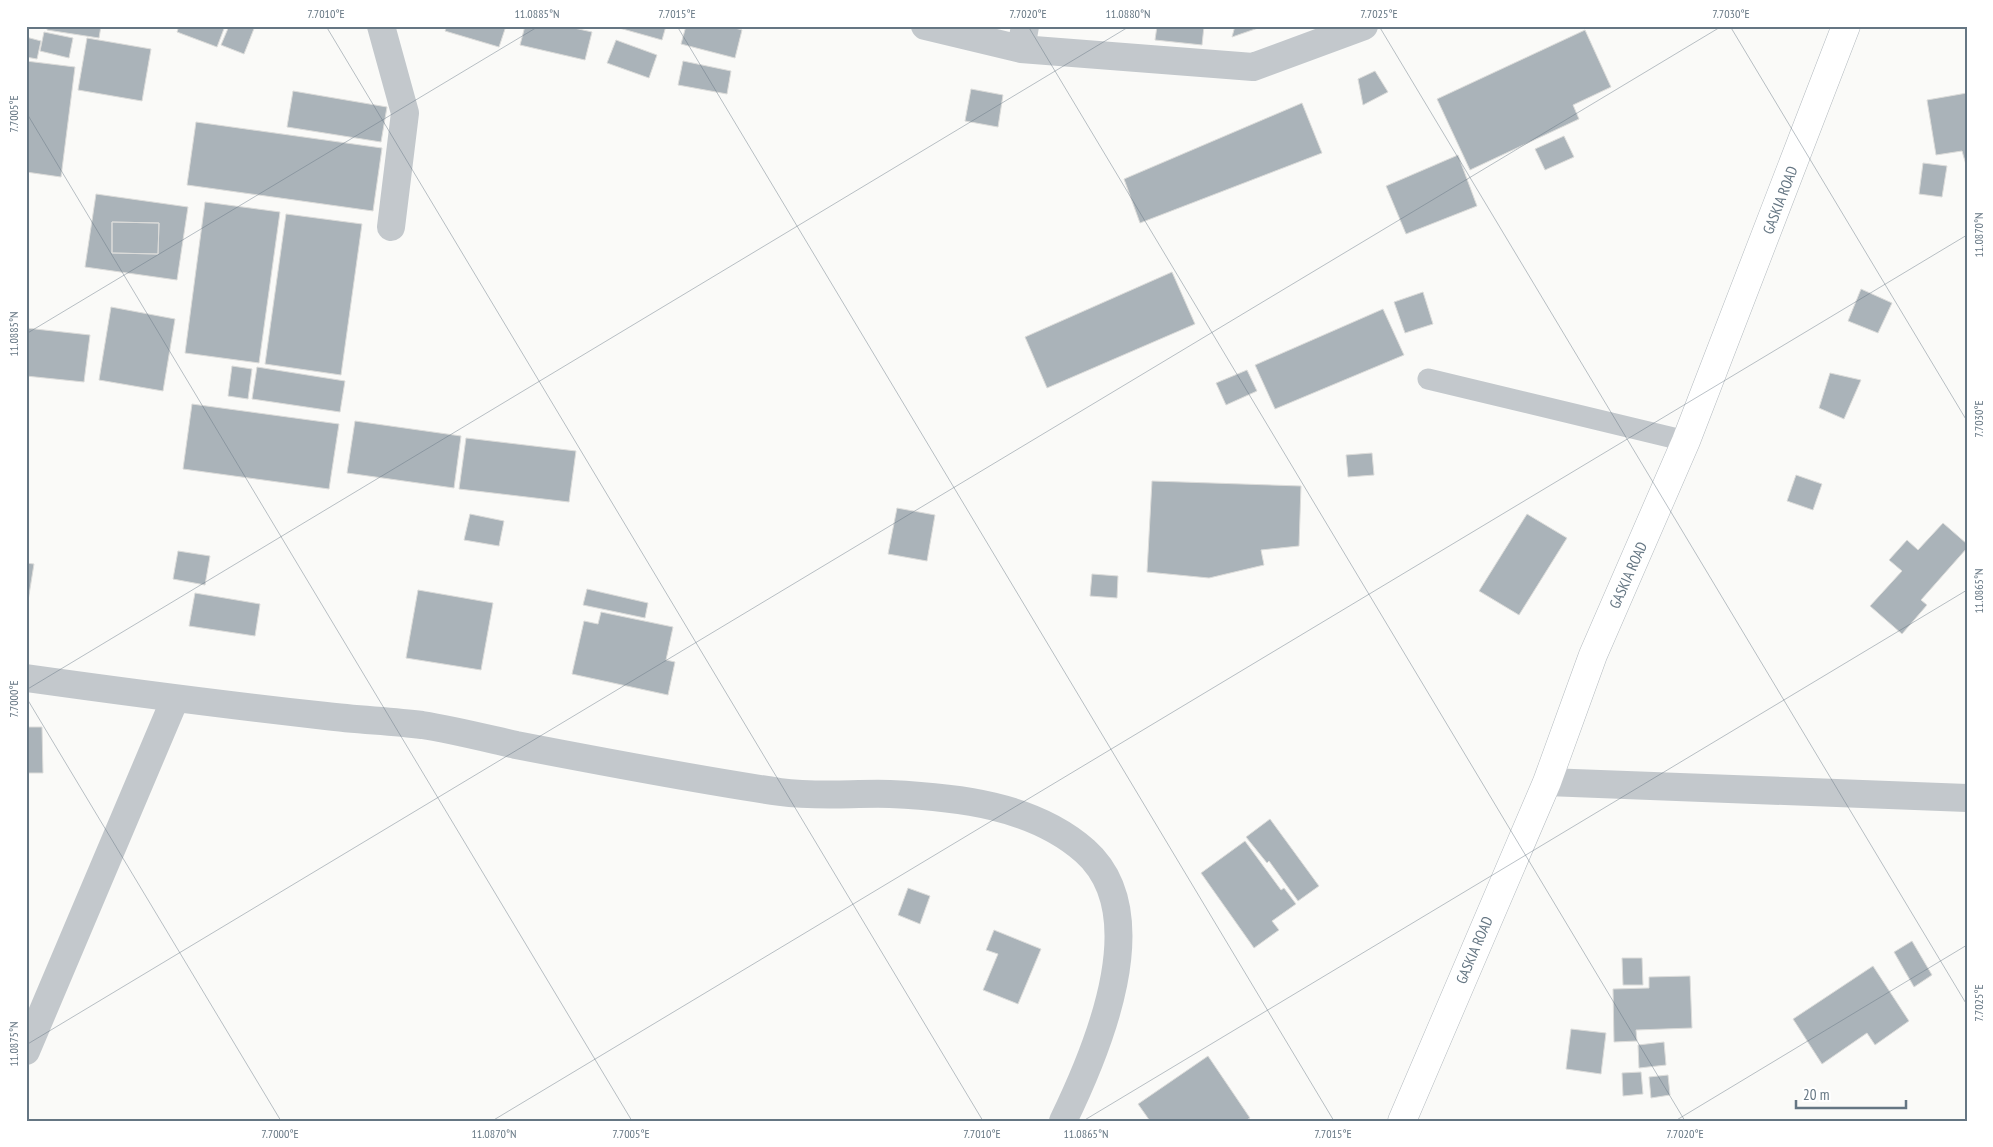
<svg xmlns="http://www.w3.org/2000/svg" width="1993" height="1147" viewBox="0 0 1993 1147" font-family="'PT Sans Narrow',sans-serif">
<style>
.building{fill:#aab3b9;stroke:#dcdcda;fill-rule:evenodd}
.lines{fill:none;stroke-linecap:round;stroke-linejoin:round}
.secondary-casing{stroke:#b3babf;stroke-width:29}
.service{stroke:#c3c8cc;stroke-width:21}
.minor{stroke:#c3c8cc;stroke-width:28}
.secondary{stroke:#fff;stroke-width:28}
.ticks{fill:none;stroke:#657683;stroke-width:1;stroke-opacity:0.45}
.labels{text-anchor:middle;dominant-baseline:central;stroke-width:5;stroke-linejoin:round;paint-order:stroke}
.street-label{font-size:15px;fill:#657683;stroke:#fff}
.neatline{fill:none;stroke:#657683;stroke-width:2}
.ticks-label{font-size:12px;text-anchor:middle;fill:#657683}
</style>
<rect width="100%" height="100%" fill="#fafaf8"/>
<path class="building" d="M47 26H101L99 38 47 30Z
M179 26H225L217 47 177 32Z
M229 26H255L244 54 221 45Z
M447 26H506L499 47 445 31Z
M525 26H565L592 32 585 60 520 45Z
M612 26H666L662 40Z
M686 26H728L742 30 735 58 681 44Z
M1157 26H1204L1202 45 1155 40Z
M1235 26H1264L1232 37Z
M1585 30 1611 87 1573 105 1579 119 1470 170 1437 99Z
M44 32 73 38 69 58 40 51Z
M26 37 41 41 37 59 26 57Z
M87 38 151 49 142 101 78 90Z
M616 40 657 55 649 78 607 63Z
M26 61 75 67 61 177 26 172Z
M683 61 731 71 727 94 678 85Z
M1375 71 1388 92 1363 105 1358 79Z
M971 89 1003 95 998 127 965 121Z
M293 91 387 107 381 142 287 127Z
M1967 93V168L1962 151 1936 155 1927 100Z
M1302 103 1322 153 1140 223 1124 179Z
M196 122 382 148 373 211 187 185Z
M1564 136 1574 157 1545 170 1535 149Z
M1458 155 1477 206 1406 234 1386 186Z
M1923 163 1947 166 1942 197 1919 194Z
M96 194 188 207 177 280 85 267ZM112 222 159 223 158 254 112 253Z
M205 202 280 212 259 363 185 353Z
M286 214 362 224 341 375 265 364Z
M112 222 159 223 158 254 112 253Z
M1172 272 1195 324 1047 388 1025 337Z
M1861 289 1892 303 1878 333 1848 321Z
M1423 292 1433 324 1405 333 1394 302Z
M111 307 175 319 163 391 99 380Z
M1383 309 1404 355 1275 409 1255 365Z
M26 328 90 335 84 382 26 376Z
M232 366 252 369 248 399 228 396Z
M257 367 345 381 340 412 252 399Z
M1247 370 1257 391 1226 405 1216 383Z
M1830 373 1861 380 1844 419 1819 408Z
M192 404 339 424 329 489 183 469Z
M355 421 461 436 454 488 347 473Z
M466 438 576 451 569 502 459 489Z
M1372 453 1374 475 1348 477 1346 455Z
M1796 475 1822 484 1813 510 1787 501Z
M1152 481 1301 486 1299 546 1261 550 1264 565 1209 578 1147 572Z
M897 508 935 515 927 561 888 554Z
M470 514 504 521 499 546 464 540Z
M1527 514 1567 538 1519 615 1479 591Z
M1943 523 1967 544V548L1921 600 1927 605 1902 634 1870 606 1902 571 1889 560 1907 540 1918 550Z
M178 551 210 556 205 585 173 579Z
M26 563 34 564 28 601H26Z
M1092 574 1118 576 1117 598 1090 596Z
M587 589 648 603 645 618 583 605Z
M418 590 493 603 481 670 406 658Z
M195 593 260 604 255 636 189 626Z
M601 612 673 627 666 660 675 662 668 695 572 674 584 621 598 624Z
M26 727H42L43 773H26Z
M1270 819 1319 886 1298 901 1269 861 1267 863 1246 837Z
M1245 841 1281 890 1284 888 1296 904 1272 921 1279 930 1254 948 1201 873Z
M908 888 930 896 920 924 898 915Z
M994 930 1041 949 1018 1004 983 990 998 954 986 950Z
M1912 941 1932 975 1914 987 1894 952Z
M1622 958H1642L1643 985H1623Z
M1873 966 1909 1021 1875 1045 1867 1033 1822 1064 1793 1019Z
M1690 976 1692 1028 1636 1030 1637 1041 1614 1042 1613 989 1649 988V977Z
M1571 1029 1606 1033 1601 1074 1566 1069Z
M1664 1042 1666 1065 1639 1068 1638 1045Z
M1208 1056 1250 1118 1245 1121H1150L1138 1104Z
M1641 1072 1643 1094 1623 1096 1622 1073Z
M1668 1075 1670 1095 1651 1098 1649 1077Z"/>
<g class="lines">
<defs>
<path id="secondary" d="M1402 1121 1547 782 1593 655 1686 441 1846 26"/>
</defs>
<use href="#secondary" class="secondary-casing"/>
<path class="service" d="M1428 379 1686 441"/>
<path class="minor" d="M381 26 405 113 391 227
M925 26 1021 49 1253 67 1364 26
M1021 49 1025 26
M26 678C126 692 226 705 326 716 358 720 390 721 422 725 454 730 485 738 516 745 604 762 692 779 780 792 817 797 854 793 890 794 956 797 1033 805 1085 851 1156 914 1097 1051 1063 1121
M1547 782 1967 798
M26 1051 175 699"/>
<use href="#secondary" class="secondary"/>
</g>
<path class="ticks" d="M326 26 983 1121M677 26 1334 1121M1028 26 1685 1121M1379 26 1967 1005M1730 26 1967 421M26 112 632 1121M26 334 539 26M26 690 1130 26M26 697 281 1121M26 1045 1722 26M492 1121 1967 235M1083 1121 1967 590M1675 1121 1967 945"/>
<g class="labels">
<g class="street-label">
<text transform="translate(1780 200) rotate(-69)">GASKIA ROAD</text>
<text transform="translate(1628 575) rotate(-66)">GASKIA ROAD</text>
<text transform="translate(1474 950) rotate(-67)">GASKIA ROAD</text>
</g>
</g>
<rect width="1993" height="1147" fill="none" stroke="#ffffff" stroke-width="55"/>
<path d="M1796 1100v8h110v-8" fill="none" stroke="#657683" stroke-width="2.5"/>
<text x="1803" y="1100" font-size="15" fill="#657683" stroke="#ffffff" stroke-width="4" paint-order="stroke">20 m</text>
<rect x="28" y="28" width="1938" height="1092" class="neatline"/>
<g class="ticks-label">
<text x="326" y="18">7.7010°E</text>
<text x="537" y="18">11.0885°N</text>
<text x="677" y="18">7.7015°E</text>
<text x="1028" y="18">7.7020°E</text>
<text x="1128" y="18">11.0880°N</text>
<text x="1379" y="18">7.7025°E</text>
<text x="1731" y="18">7.7030°E</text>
<text transform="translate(14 114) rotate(-90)" y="4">7.7005°E</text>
<text transform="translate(1979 235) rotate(-90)" y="4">11.0870°N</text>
<text transform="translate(14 334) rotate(-90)" y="4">11.0885°N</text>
<text transform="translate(1979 419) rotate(-90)" y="4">7.7030°E</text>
<text transform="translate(1979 591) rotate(-90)" y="4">11.0865°N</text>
<text transform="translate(14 699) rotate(-90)" y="4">7.7000°E</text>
<text transform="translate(1979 1003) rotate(-90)" y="4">7.7025°E</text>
<text transform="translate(14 1044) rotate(-90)" y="4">11.0875°N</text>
<text x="280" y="1138">7.7000°E</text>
<text x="494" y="1138">11.0870°N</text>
<text x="631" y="1138">7.7005°E</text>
<text x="982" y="1138">7.7010°E</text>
<text x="1086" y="1138">11.0865°N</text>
<text x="1333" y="1138">7.7015°E</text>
<text x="1685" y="1138">7.7020°E</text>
</g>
</svg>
